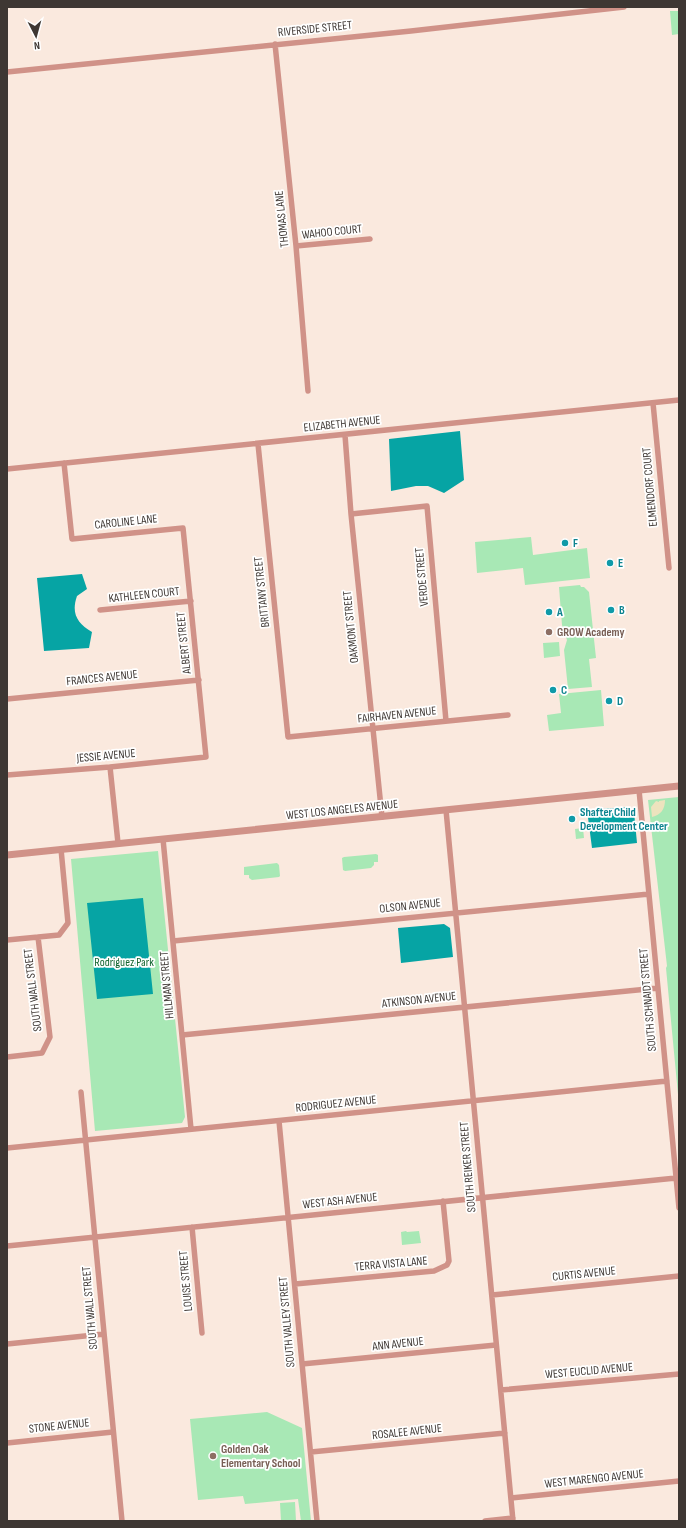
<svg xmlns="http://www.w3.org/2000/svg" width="686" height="1528" viewBox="0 0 686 1528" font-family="'Sofia Sans Condensed',sans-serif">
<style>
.green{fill:#a8e8b5}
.sand{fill:#ede3be}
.water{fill:#06a4a4}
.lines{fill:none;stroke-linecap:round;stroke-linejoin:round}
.minor{stroke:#d09288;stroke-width:5.5}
.tertiary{stroke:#d09288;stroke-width:7}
.culture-dot{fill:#0f9aa8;stroke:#fff;stroke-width:1.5}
.education-dot{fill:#8d6e63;stroke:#fff;stroke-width:1.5}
.labels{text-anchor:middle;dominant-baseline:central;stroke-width:3.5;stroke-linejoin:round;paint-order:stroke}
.street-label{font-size:12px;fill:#3e3733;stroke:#fff}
.culture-label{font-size:12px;font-weight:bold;fill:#0d838f;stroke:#fff;text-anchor:start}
.education-label{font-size:12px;font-weight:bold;fill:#785e54;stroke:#fff;text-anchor:start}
.park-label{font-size:12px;fill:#166632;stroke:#fff}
</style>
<rect width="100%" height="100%" fill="#fae9de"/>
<path class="green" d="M670 11H679V34L672 35Z
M531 537 533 555 587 548 590 578 525 585 523 568 477 573 475 542Z
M580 585 581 587H584L589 592 596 658 589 659 592 687 568 689 564 650 567 640 562 625 559 587Z
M559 642 560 656 544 658 543 643Z
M601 690 604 726 549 731 547 715 561 713 559 694Z
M679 797V1105L666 968 667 966 648 800Z
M583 828 584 838 576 839 575 829Z
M158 851 185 1117 182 1123 95 1131 71 859Z
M376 854 378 855V862H374V865L371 868 345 871 343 870 342 858 344 857Z
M277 863 279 865 280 876 279 877 252 880 249 878V875H244V867Z
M406 1231 407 1232 419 1231 421 1243 402 1245 401 1232Z
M267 1412 302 1428 311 1521H301L298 1499 245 1504 243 1496 198 1500 190 1419Z
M295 1502 296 1521H281L280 1503Z"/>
<path class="sand" d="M665 800C665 809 661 815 652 817L651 807 656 801 659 802V801Z"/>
<path class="water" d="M460 431 464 480 444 493 428 486H416L391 491 389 439Z
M82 574 87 589 77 596C71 613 77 623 92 632L89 648 44 651 37 578Z
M627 807 634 812 637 843 592 848 587 810Z
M143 898 153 994 97 999 87 903Z
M444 924 450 928 453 957 401 963 398 928Z"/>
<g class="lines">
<path class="minor" d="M275 44 296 246 308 391
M7 72 411 31 624 7
M296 246 370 239
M653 403 669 568
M345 435 351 514 382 817
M258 444 288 737 508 715
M7 469 679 400
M351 514 427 506 446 721
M100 610 191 601
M7 699 199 680
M110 767 118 843
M7 775 110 767 206 757 183 528 72 539 64 463
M639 790 679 1208
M446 810 513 1521
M163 839 191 1129
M7 940 59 935 68 923 61 849
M173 941 649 894
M182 1035 658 988
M7 1057 42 1053 50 1037 38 937
M81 1092 122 1521
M279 1121 317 1521
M7 1148 667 1081
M192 1227 202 1333
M7 1246 676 1178
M295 1284 434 1271 447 1265 449 1261 443 1201
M492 1295 679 1276
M7 1344 104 1334
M302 1364 496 1345
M501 1390 679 1374
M7 1443 113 1432
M311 1452 505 1433
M511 1498 679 1481
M485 1521 513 1518"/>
<path class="tertiary" d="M7 855 679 786"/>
</g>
<g class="culture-dot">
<circle cx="565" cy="543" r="4"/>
<circle cx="610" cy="563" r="4"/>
<circle cx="611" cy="610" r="4"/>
<circle cx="549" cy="612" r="4"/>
<circle cx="553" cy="690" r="4"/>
<circle cx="609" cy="701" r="4"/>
<circle cx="572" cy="819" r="4"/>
</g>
<g class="education-dot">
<circle cx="549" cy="632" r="4"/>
<circle cx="213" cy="1456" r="4"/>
</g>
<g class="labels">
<g class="street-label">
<text transform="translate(315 29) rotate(-6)">RIVERSIDE STREET</text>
<text transform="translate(282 219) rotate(-96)">THOMAS LANE</text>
<text transform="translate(332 232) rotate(-6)">WAHOO COURT</text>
<text transform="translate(342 424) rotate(-6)">ELIZABETH AVENUE</text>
<text transform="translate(650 487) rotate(-95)">ELMENDORF COURT</text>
<text transform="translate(126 522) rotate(-6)">CAROLINE LANE</text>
<text transform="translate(422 577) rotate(-95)">VERDE STREET</text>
<text transform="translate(262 592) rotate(-96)">BRITTANY STREET</text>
<text transform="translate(144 595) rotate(-6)">KATHLEEN COURT</text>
<text transform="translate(351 627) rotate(-96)">OAKMONT STREET</text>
<text transform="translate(184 643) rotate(-96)">ALBERT STREET</text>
<text transform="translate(102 678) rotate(-6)">FRANCES AVENUE</text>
<text transform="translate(397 715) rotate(-6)">FAIRHAVEN AVENUE</text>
<text transform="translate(106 756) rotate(-5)">JESSIE AVENUE</text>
<text transform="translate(342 810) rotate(-6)">WEST LOS ANGELES AVENUE</text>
<text transform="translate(410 906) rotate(-6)">OLSON AVENUE</text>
<text transform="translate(167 985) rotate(-95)">HILLMAN STREET</text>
<text transform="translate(33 990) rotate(-97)">SOUTH WALL STREET</text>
<text transform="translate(419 1000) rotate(-6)">ATKINSON AVENUE</text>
<text transform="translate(648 1000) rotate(-95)">SOUTH SCHNAIDT STREET</text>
<text transform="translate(336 1104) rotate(-6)">RODRIGUEZ AVENUE</text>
<text transform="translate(468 1167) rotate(-95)">SOUTH REIKER STREET</text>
<text transform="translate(340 1201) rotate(-6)">WEST ASH AVENUE</text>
<text transform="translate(391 1264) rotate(-5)">TERRA VISTA LANE</text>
<text transform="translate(584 1274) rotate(-6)">CURTIS AVENUE</text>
<text transform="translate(186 1281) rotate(-95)">LOUISE STREET</text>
<text transform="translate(90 1308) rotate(-95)">SOUTH WALL STREET</text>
<text transform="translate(287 1322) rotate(-95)">SOUTH VALLEY STREET</text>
<text transform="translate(398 1344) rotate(-6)">ANN AVENUE</text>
<text transform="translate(589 1371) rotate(-5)">WEST EUCLID AVENUE</text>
<text transform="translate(59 1426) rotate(-6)">STONE AVENUE</text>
<text transform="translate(407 1432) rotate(-6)">ROSALEE AVENUE</text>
<text transform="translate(594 1479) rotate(-6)">WEST MARENGO AVENUE</text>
</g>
<g class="culture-label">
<text x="573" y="543">F</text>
<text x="618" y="563">E</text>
<text x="619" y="610">B</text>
<text x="557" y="612">A</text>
<text x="561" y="690">C</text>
<text x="617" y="701">D</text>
<text x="580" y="812">Shafter Child<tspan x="580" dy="14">Development Center</tspan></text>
</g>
<g class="education-label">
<text x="557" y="632">GROW Academy</text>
<text x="221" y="1449">Golden Oak<tspan x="221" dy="14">Elementary School</tspan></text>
</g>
<g class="park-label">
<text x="124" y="962">Rodriguez Park</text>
</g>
</g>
<rect width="686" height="1528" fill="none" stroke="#3e3733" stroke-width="16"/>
<g transform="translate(36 36) rotate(174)" stroke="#ffffff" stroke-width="3" paint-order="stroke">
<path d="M0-3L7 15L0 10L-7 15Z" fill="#3e3733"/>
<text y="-6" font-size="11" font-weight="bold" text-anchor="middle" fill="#3e3733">N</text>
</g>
</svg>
